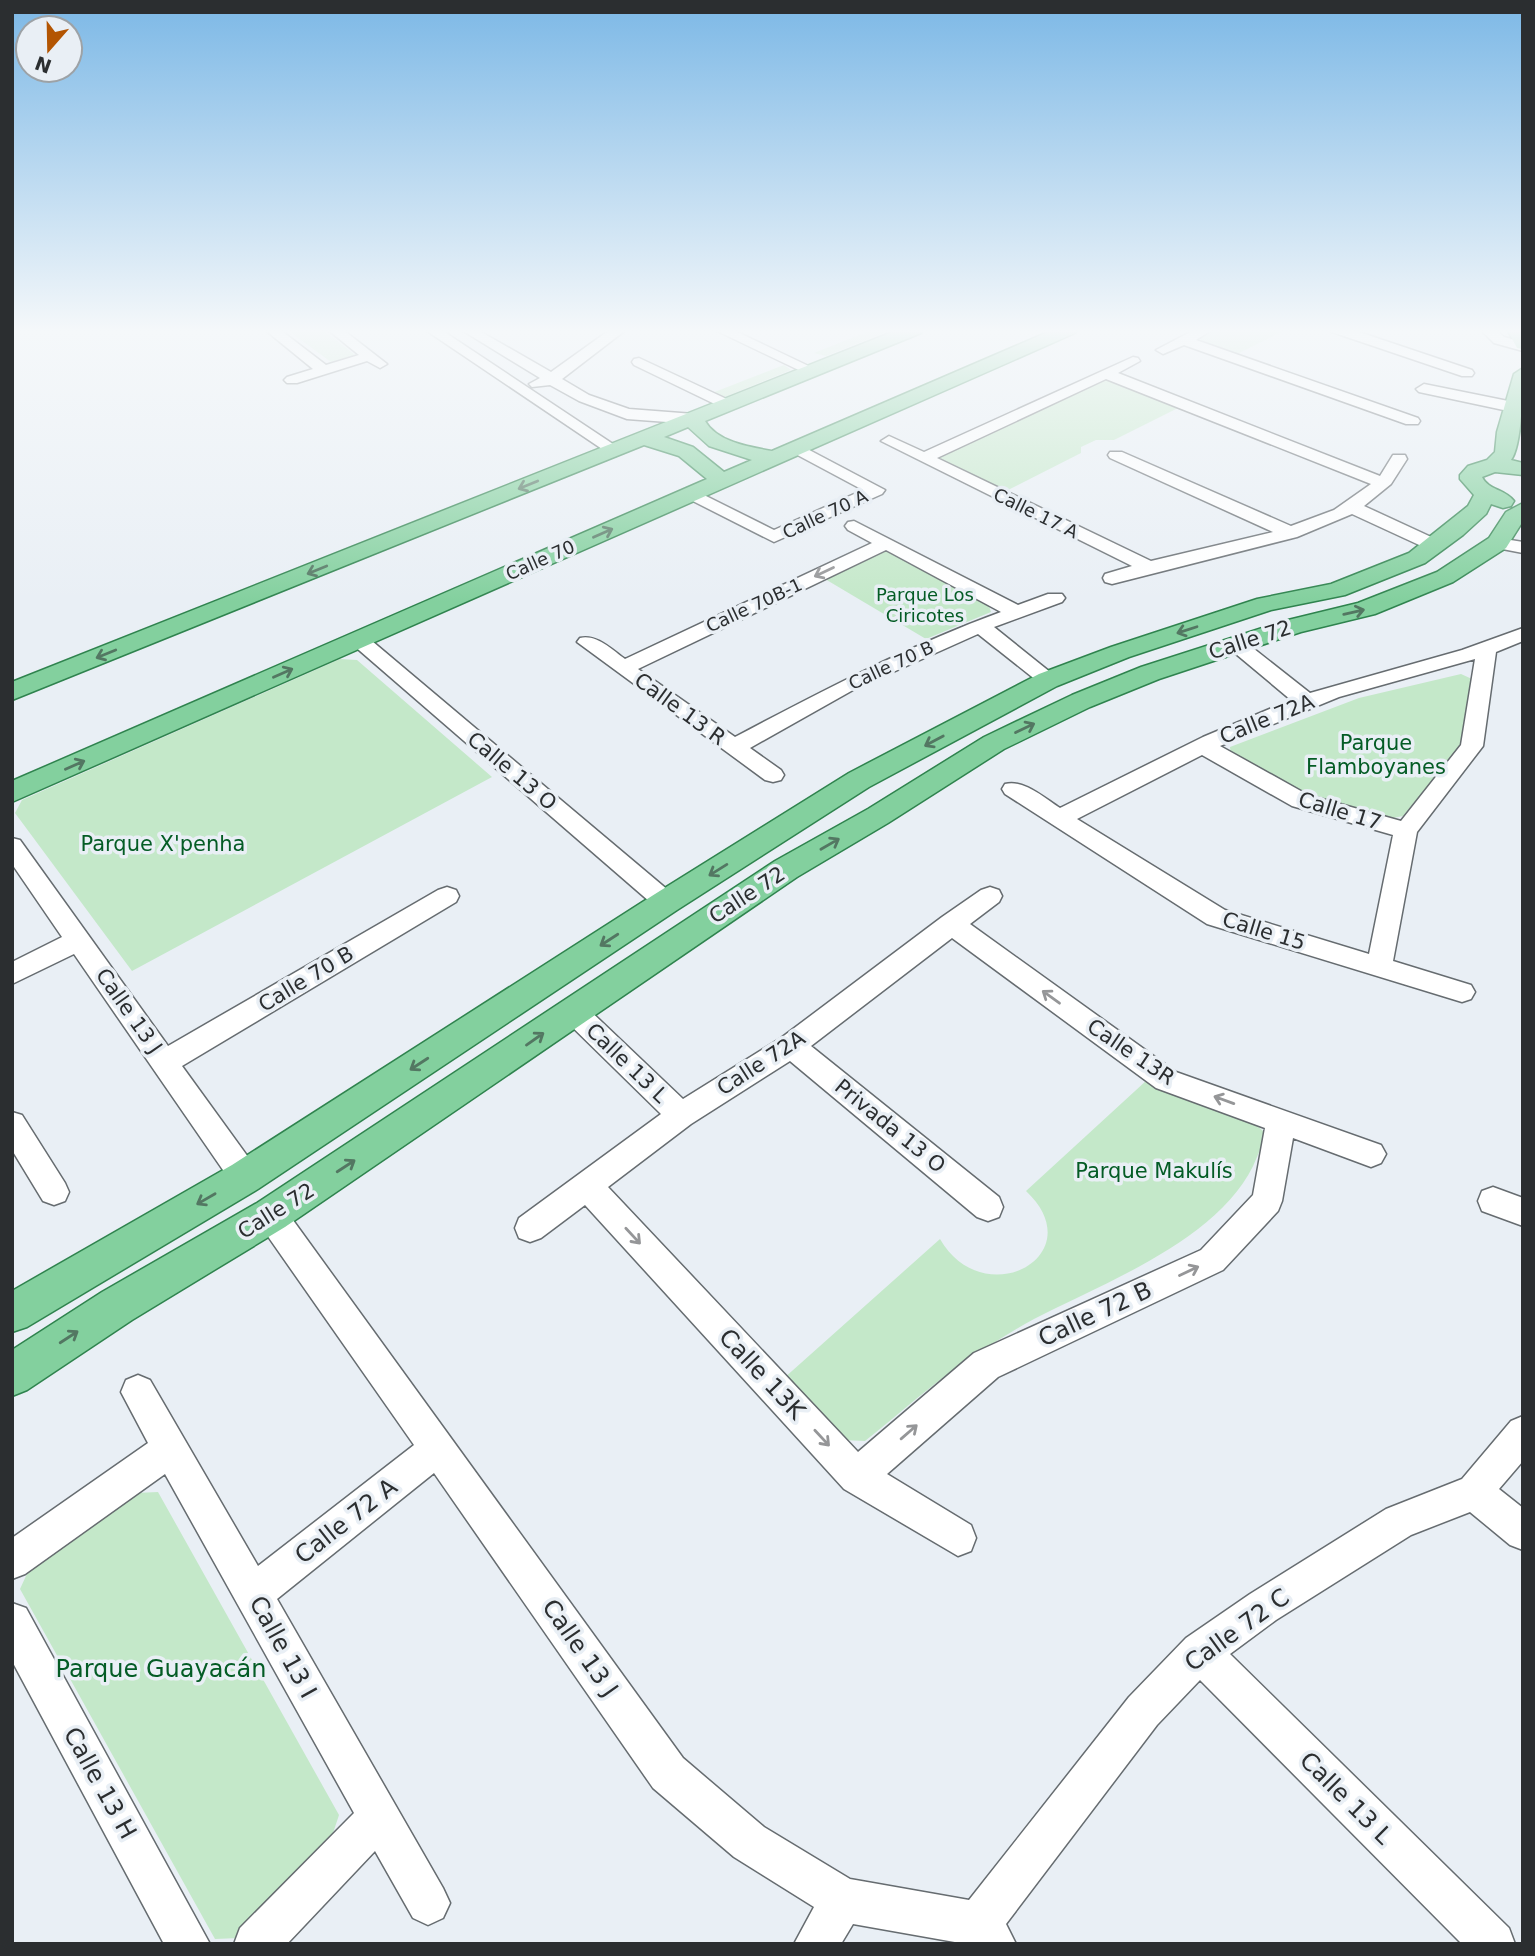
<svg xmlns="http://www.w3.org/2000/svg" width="1535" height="1956" viewBox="0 0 1535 1956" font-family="'DejaVu Sans',sans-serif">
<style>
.green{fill:#c4e8c9}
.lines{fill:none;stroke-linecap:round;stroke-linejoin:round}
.minor-casing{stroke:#666c70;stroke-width:3}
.major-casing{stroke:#2f834e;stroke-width:3}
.minor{fill:#fff;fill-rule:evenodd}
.major{fill:#83d09e;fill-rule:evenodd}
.oneway{stroke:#537762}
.oneway2{stroke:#959698}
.labels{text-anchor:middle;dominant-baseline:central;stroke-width:7;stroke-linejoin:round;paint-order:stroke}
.far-street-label{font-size:18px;fill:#2b2e30;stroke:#e9eff5}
.far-park-label{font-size:18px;fill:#045c25;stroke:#e9eff5}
.street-label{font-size:21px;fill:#2b2e30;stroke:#e9eff5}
.park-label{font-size:21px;fill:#045c25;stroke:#e9eff5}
.near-street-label{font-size:24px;fill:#2b2e30;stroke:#e9eff5}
.near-park-label{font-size:24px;fill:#045c25;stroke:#e9eff5}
</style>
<rect width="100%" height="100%" fill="#e9eff5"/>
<path class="green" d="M286 329H322L355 355 331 362Z
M874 329 885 330 884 333 826 356 814 353Z
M1208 329H1288L1237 354 1196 339 1194 335Z
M784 365 791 370 725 397 712 393Z
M1102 379H1111L1180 407 1114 440H1096L1081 447V453L1004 492 940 461 939 456Z
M879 551H889L989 606 991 612 926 639 825 579Z
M340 659 357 660 492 777 132 971 15 813 22 800Z
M1461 674 1472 679 1462 744 1403 816 1388 819 1301 795 1231 755 1230 747 1359 698Z
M1147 1080 1178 1096 1254 1123 1263 1131C1264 1141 1261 1148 1257 1157 1226 1237 1106 1282 1034 1319 1012 1331 990 1345 970 1358 933 1383 899 1414 865 1441L843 1440 783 1379 940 1239C984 1315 1094 1255 1026 1191Z
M158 1492 339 1815 329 1845 239 1938 215 1939 20 1589 31 1565 136 1493Z"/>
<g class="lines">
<defs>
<path id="minor" d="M264 329H279L326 365 359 355 327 329H342L387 364 380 368 367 361 297 383H287L284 380 287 377 313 369Z
M424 329H440L622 450 620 453H608Z
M460 329H476L551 372 611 329H627L562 379 589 395 629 409 694 414 702 419 694 424 627 419 579 401 550 385 532 387 529 384 540 378Z
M713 329H731L819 371 817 374H807Z
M1196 329H1213L1196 340 1418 418 1420 421 1418 424H1406L1184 345 1163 354 1156 350Z
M1330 329H1350L1472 370 1474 373 1472 376H1462L1332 332Z
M1480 329H1495L1504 337 1523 342V351L1494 343Z
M1133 357 1138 358 1140 361 1118 373 1380 476 1393 455H1405L1407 459 1391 484 1364 506 1442 542 1445 546 1436 551 1430 550 1352 514 1297 537 1112 584 1105 582 1103 578 1105 574 1132 566 881 441 889 436 924 452ZM1106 379 1371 484 1334 510 1291 526 1122 452H1110L1108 455 1110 458 1273 532 1151 561 937 458Z
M639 358 733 402 736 405 728 410 723 408 634 365 632 362 634 359Z
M1424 384 1513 402 1521 407 1513 412 1419 392 1416 389Z
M796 443 885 490 882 494 774 542 681 495 684 491H696L774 530 863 490 790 451 788 448Z
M854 521 1018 605 1048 594H1062L1065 598 1062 602 994 627 1055 676 1058 680 1055 684H1041L978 634 853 690 750 748 781 770 784 775 781 780 773 782 765 780 577 642 580 638C597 634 612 650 625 659L872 543 848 530 845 526 848 522ZM886 550 1001 612C908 646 822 691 735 737L638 669Z
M1498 538 1523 542V553L1492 547 1489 543 1492 539Z
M1523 628V641L1496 652 1483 746 1417 832 1393 961 1471 985 1475 992 1471 999 1462 1002 1207 924 1005 794 1002 789 1005 784C1024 779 1044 798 1060 808L1203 737 1291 700 1230 649 1227 645 1230 641H1244L1310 693 1462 650ZM1475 659 1461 745 1401 821 1308 795 1220 746 1339 697ZM1202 755 1292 806 1393 835 1369 954 1225 910 1077 819Z
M359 634 366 636 675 896 678 902 675 908 666 911 657 908 352 644 349 640 352 636Z
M12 838 20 840 168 1046 438 890 447 887 456 890 459 896 456 902 182 1066 256 1168 260 1177 256 1186 245 1190 234 1186 74 954 12 984V962L62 937 12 864Z
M990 887 999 890 1002 896 999 902 970 924 1176 1072 1381 1145 1386 1154 1381 1163 1371 1167 1293 1138 1282 1201 1278 1211 1223 1270 998 1377 887 1474 971 1525 976 1538 971 1551 958 1556 844 1489 585 1205 541 1238 530 1242 519 1238 515 1228 519 1218 661 1114 564 1019 561 1012 564 1005 574 1001 584 1005 683 1099 781 1038 942 917 981 890ZM952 938 1156 1088 1265 1128 1253 1195 1201 1250 974 1353 858 1452 608 1187 691 1124 790 1061 977 1217 988 1221 999 1217 1003 1207 999 1197 811 1046Z
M12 1112 22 1115 65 1183 69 1192 65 1201 54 1205 43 1201 12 1150Z
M1493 1187 1523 1198V1226L1482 1211 1478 1201 1482 1191Z
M271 1201 282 1205 683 1758 764 1827 850 1879 969 1900 1129 1697 1186 1638 1250 1594 1386 1509 1462 1479 1511 1421 1523 1416V1461L1499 1489 1523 1508V1550L1510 1545 1470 1512 1411 1535 1276 1620 1230 1654 1509 1928 1515 1944H1462L1200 1680 1157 1725 1006 1924 1016 1944H966L853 1924 841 1944H794L814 1907 734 1857 653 1788 434 1473 277 1599 443 1888 450 1903 443 1918 428 1925 413 1918 375 1851 287 1944H234L240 1928 354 1813 165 1474 25 1574 12 1579V1538L148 1443 121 1392 126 1380 138 1375 150 1380 258 1566 414 1445 260 1225 256 1215 260 1205Z
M12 1603 26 1608 210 1944H164L12 1661Z"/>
<path id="major" d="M900 329H924L921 333 705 421C717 442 749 447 772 451L1055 329H1078L1075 333 12 802V781L707 479 679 456 644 445 12 700V682ZM688 427 709 446 752 460 724 472 693 447 664 437Z
M1507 329H1523V349L1517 348Z
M1523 368C1523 388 1522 446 1511 460L1523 463V475L1495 472 1482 477C1488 490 1505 489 1514 501L1511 506 1503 508 1491 504 1486 514 1463 535 1425 563 1345 595 1271 610 1129 657 1057 686 869 787 677 910 258 1189 27 1327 12 1332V1291L232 1165 655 894 849 773 1039 674 1111 647 1257 599 1331 584 1409 553 1468 506 1474 495 1460 479V475L1468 466 1487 460 1495 452 1497 432 1514 374Z
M1523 503V521L1506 548 1453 582 1375 614 1301 632 1159 679 1090 707 1004 749 888 823 797 877 285 1227 132 1320 27 1390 12 1396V1350L102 1292 257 1203 775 861 868 809 984 737 1072 695 1141 667 1284 621 1358 603 1437 572 1489 538 1506 512Z"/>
</defs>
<use href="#minor" class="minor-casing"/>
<use href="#major" class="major-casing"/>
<use href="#minor" class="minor"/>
<use href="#major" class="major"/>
</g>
<defs><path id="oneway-shaft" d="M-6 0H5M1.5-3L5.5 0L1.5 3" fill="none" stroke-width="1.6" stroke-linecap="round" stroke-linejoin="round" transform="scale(1.75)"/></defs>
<g class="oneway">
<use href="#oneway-shaft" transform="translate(528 485) rotate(158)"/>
<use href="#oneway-shaft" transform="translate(603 533) rotate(-24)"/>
<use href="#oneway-shaft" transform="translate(317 570) rotate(158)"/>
<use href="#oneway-shaft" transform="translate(1354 612) rotate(-13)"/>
<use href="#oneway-shaft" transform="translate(1187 630) rotate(162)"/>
<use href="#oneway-shaft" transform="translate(106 654) rotate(158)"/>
<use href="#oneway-shaft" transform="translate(283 673) rotate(-24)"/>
<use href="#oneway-shaft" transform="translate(1025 728) rotate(-26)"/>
<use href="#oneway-shaft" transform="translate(934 741) rotate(152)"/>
<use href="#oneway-shaft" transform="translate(75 765) rotate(-24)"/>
<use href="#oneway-shaft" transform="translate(830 844) rotate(-30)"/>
<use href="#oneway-shaft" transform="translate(718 870) rotate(148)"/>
<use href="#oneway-shaft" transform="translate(609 940) rotate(147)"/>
<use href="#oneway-shaft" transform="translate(535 1039) rotate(-35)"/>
<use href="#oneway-shaft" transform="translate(419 1064) rotate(147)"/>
<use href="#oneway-shaft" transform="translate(346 1166) rotate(-33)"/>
<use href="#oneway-shaft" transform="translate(206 1199) rotate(150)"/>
<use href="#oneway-shaft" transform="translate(69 1337) rotate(-33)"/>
</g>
<g class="oneway2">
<use href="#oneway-shaft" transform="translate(824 572) rotate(155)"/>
<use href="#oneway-shaft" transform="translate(1051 997) rotate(-144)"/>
<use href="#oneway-shaft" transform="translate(1224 1100) rotate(-160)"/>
<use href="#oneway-shaft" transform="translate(633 1236) rotate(47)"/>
<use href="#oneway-shaft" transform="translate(1189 1271) rotate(-25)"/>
<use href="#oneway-shaft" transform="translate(909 1432) rotate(-41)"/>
<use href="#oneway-shaft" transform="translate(822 1438) rotate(47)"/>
</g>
<linearGradient id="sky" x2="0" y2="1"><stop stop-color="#7cb8e6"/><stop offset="0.55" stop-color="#f5f8fa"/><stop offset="1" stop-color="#f5f8fa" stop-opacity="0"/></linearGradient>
<rect width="1535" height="602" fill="url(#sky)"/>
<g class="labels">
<g class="far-street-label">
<text transform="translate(1036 513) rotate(26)">Calle 17 A</text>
<text transform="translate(825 514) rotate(-25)">Calle 70 A</text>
<text transform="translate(540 560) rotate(-24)">Calle 70</text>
<text transform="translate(754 605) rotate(-25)">Calle 70B-1</text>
<text transform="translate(891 665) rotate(-25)">Calle 70 B</text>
</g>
<g class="far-park-label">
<text x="925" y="594">Parque Los<tspan x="925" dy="21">Ciricotes</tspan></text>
</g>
<g class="street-label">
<text transform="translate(1250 640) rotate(-18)">Calle 72</text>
<text transform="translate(680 709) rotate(36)">Calle 13 R</text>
<text transform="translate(1267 719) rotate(-22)">Calle 72A</text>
<text transform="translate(512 771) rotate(40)">Calle 13 O</text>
<text transform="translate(1340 811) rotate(17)">Calle 17</text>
<text transform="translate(747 895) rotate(-33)">Calle 72</text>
<text transform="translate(1264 931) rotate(17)">Calle 15</text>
<text transform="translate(306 979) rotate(-31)">Calle 70 B</text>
<text transform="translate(129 1011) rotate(55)">Calle 13 J</text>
<text transform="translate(1131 1052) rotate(34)">Calle 13R</text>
<text transform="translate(627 1063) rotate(44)">Calle 13 L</text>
<text transform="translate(761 1063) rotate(-33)">Calle 72A</text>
<text transform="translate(890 1126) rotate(39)">Privada 13 O</text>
<text transform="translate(276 1211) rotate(-32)">Calle 72</text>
</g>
<g class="park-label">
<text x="1376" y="743">Parque<tspan x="1376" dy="24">Flamboyanes</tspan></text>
<text x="163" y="844">Parque X'penha</text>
<text x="1154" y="1171">Parque Makulís</text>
</g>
<g class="near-street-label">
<text transform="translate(1095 1314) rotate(-25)">Calle 72 B</text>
<text transform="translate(762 1374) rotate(47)">Calle 13K</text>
<text transform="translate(346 1521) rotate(-38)">Calle 72 A</text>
<text transform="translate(1237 1630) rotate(-36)">Calle 72 C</text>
<text transform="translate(283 1647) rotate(61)">Calle 13 I</text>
<text transform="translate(580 1648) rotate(55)">Calle 13 J</text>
<text transform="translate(100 1783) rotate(61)">Calle 13 H</text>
<text transform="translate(1346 1798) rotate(45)">Calle 13 L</text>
</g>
<g class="near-park-label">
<text x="161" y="1669">Parque Guayacán</text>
</g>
</g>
<rect width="1535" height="1956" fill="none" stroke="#2b2e30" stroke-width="28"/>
<g transform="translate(49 49) rotate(200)"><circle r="33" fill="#e9eff5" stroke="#9da2a6" stroke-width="2"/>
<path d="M0-5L12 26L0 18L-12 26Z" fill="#b35502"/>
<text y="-10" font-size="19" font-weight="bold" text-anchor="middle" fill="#2b2e30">N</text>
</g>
</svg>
